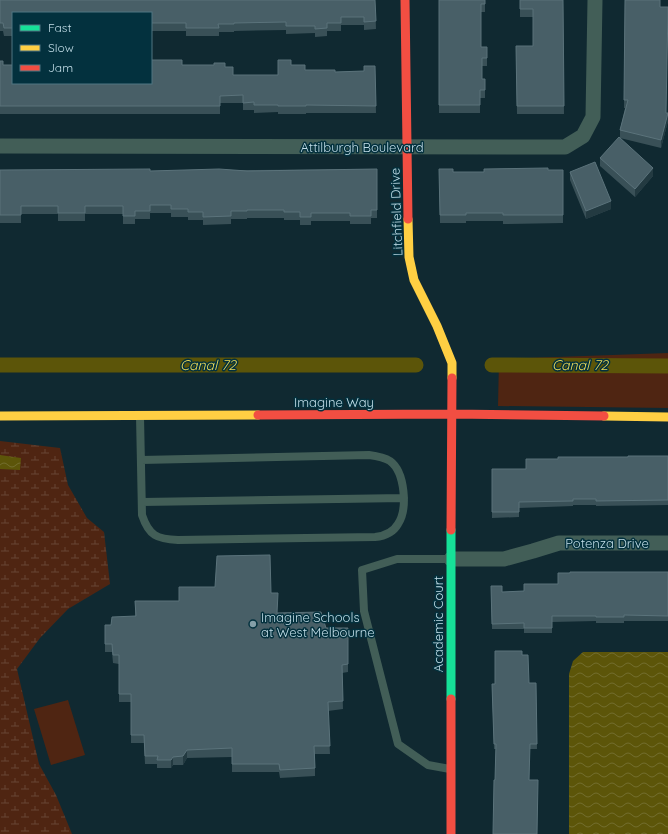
<svg xmlns="http://www.w3.org/2000/svg" width="668" height="834" viewBox="0 0 668 834" font-family="Quicksand,sans-serif">
<style>
.green{fill:#4f2512}
.wetland{fill:url(#wetland-marsh)}
.water{fill:url(#water-waves)}
.lines{fill:none;stroke-linecap:round;stroke-linejoin:round}
.canal{stroke:#5c5509;stroke-width:15}
.lane{stroke:#425e57;stroke-width:8}
.street{stroke:#425e57;stroke-width:15}
.fast{stroke:#16e098;stroke-width:9}
.slow{stroke:#ffcf43;stroke-width:9}
.jam{stroke:#f24e42;stroke-width:9}
.wall{fill:#395057}
.shaded-wall{fill:#233a41}
.building{fill:#485f67;stroke:#5b737b}
.poi-dot{fill:#849fa8;stroke:#03313e;stroke-width:1.5}
.labels{text-anchor:middle;dominant-baseline:central;stroke-width:3;stroke-linejoin:round;paint-order:stroke}
.street-label{font-size:13px;fill:#c3dee8;stroke:#03313e}
.poi-label{font-size:13px;fill:#c3dee8;stroke:#03313e;text-anchor:start}
.water-label{font-size:14px;font-style:italic;fill:#ecdb59;stroke:#03313e}
</style>
<defs>
<pattern id="wetland-marsh" width="20" height="14" patternUnits="userSpaceOnUse"><rect width="20" height="14" fill="#4f2512"/><path d="M1 5h8M5 5V1M11 12h8M15 12V8" fill="none" stroke="#674434"/></pattern>
<pattern id="water-waves" width="16" height="10" patternUnits="userSpaceOnUse"><rect width="16" height="10" fill="#5c5509"/><path d="M0 5q4-4 8 0t8 0" fill="none" stroke="#726d2d"/></pattern>
</defs>
<rect width="100%" height="100%" fill="#102931"/>
<path class="green" d="M668 353V408L498 406 499 359Z
M68 700 85 755 51 765 34 709Z"/>
<path class="wetland" d="M0 441 60 448 68 485 87 518 104 532 110 584 68 609 40 638 17 669 39 764 56 795 72 834H0Z"/>
<path class="water" d="M0 455 21 458 20 470 0 469Z
M583 652H668V834H569V674L573 661Z"/>
<g class="lines">
<path class="canal" d="M0 365H416
M492 365 668 366"/>
<path class="lane" d="M140 416 142 515C149 536 157 539 178 540L375 537C385 536 393 533 398 524 408 509 405 472 390 461 384 457 377 456 369 455L141 460
M142 502 404 498
M450 769 428 765 398 744 364 611 362 570 397 559H450"/>
<path class="street" d="M0 146 565 147 583 136 593 117 595 0
M451 559H504L533 551 559 543H668"/>
<path class="fast" d="M451 699V530"/>
<path class="slow" d="M408 219 409 257 414 280 437 326 452 363V378
M0 416 258 415
M604 416 668 417"/>
<path class="jam" d="M405 0 408 219
M258 415 453 414 604 416
M451 530 452 378
M451 699V834"/>
</g>
<path class="wall" d="M0 0H375L376 29 364 30V25H341V31H327V36L315 37V33L286 34V30L234 31V32H219V36H186V31H151V13H13V36H4L3 31H0Z
M439 0H485V12H481V47H487V66H482V79H485V98H480V113H439Z
M520 0H563L564 114H517L516 46H533V17H520Z
M625 0 660 7 666 113 668 121 661 148 620 138V130L625 108H624Z
M0 61 3 65 151 83 182 65 225 67 233 75H278L291 65 305 70 335 72 364 71 375 66 376 113H306V114H278V112L254 113V110H243V103H220V114H0Z
M600 158 653 176 635 197 600 166Z
M377 169V218H371V224H350V221H311V225H300V220H284V218H247V219H231V224L203 225V220H188V217H171V213H150V219H135V224H123V214H85V221H58V214H21V223H0V170L150 171Z
M439 169 453 172H484L563 170V223L503 224V221H466V223H440Z
M570 172 611 209 586 219 570 180Z
M668 456V505L596 506V505H573V506L519 508V517L492 518V469H526L558 459Z
M668 572V621H624V623H596V621L552 622V633H524V629H492L491 586 502 592 524 591 558 584Z
M271 593 277 613 326 628H348V672L342 673 343 709 328 711 330 754H315V776L280 778 279 772H232V757L187 758 183 765H173L171 768H157V764H145L144 743H131V702H119V664L113 663 112 652H105V625H111L135 616V601H179Z
M522 655 529 683H536L537 749H530L495 780 496 749H494L492 689 495 684Z"/>
<path class="shaded-wall" d="M668 113V121L661 148V140Z
M653 168V176L635 197V189Z
M611 201V209L586 219V211Z
M187 750V758L183 765V756Z
M173 757V765L171 768V760Z"/>
<path class="building" d="M0 0H375L376 21 364 22V17H341V23H327V28L315 29V26H286V22L234 23V24H218L219 28H186V23H151V13H13V28H4L3 23H0Z
M439 0H485V4H481V47H487V58H482V79H485V90H480V105H439Z
M520 0H563L564 106H517L516 46H533V9H520Z
M625 0H660V7H668L666 113H668L661 140 620 130 628 100H624Z
M151 60H182V65H214V63H225V67H233V75H278V60H291V65H305V70H335V72L364 71V66H375L376 106 306 105V106H278V105H254V102L243 103V95L220 96V106H0V61H3V65H13V83H151Z
M619 137 653 168 635 189 600 158Z
M595 162 611 201 586 211 570 172Z
M548 168V170H563V215H503V213H466V215H440L439 169H453V172H484V169Z
M150 169V171L219 169 247 171 377 169V210H371V216H350V213H311V217H300V212H284V210H247V211H231V216L203 217V212H188V209H171V205H150V211H135V216H123V206H85V213H58V206H21V215H0V170Z
M628 456H668V500L596 501V499H573V501L519 502V512H492V469H526V459H558V457H628Z
M270 555 271 593H278L277 613 321 612 326 628H348V664L342 665 343 701 328 702 330 746H314L315 768 280 770 279 764H232V748L187 750 183 756 173 757 171 760H157L158 756H145L144 735H131V694H119V655H113L112 644H105V625H111L112 617 136 616 135 601H179V587H215L217 556Z
M570 572H668V616L624 615V617H596V616H552V628H524V623L492 624 491 586H502V592L524 591V584H558V573H570Z
M495 651H522V655H528L529 683H536L537 744H530L529 780H538L537 834H493L494 780H495L496 744H494L492 684H495Z"/>
<circle class="poi-dot" cx="253" cy="624" r="4"/>
<g class="labels">
<g class="street-label">
<text x="362" y="147">Attilburgh Boulevard</text>
<text transform="translate(396 212) rotate(-92)">Litchfield Drive</text>
<text x="334" y="402">Imagine Way</text>
<text x="607" y="543">Potenza Drive</text>
<text transform="translate(438 624) rotate(-90)">Academic Court</text>
</g>
<g class="poi-label">
<text x="261" y="617">Imagine Schools<tspan x="261" dy="15">at West Melbourne</tspan></text>
</g>
<g class="water-label">
<text x="208" y="365">Canal 72</text>
<text x="580" y="365">Canal 72</text>
</g>
</g>
<rect x="12" y="12" width="140" height="72" fill="#03313e" stroke="#507682"/>
<rect x="20" y="25" width="20" height="6" fill="#16e098" stroke="#507682"/>
<text x="48" y="32" font-size="12" fill="#c3dee8">Fast</text>
<rect x="20" y="45" width="20" height="6" fill="#ffcf43" stroke="#507682"/>
<text x="48" y="52" font-size="12" fill="#c3dee8">Slow</text>
<rect x="20" y="65" width="20" height="6" fill="#f24e42" stroke="#507682"/>
<text x="48" y="72" font-size="12" fill="#c3dee8">Jam</text>
</svg>
